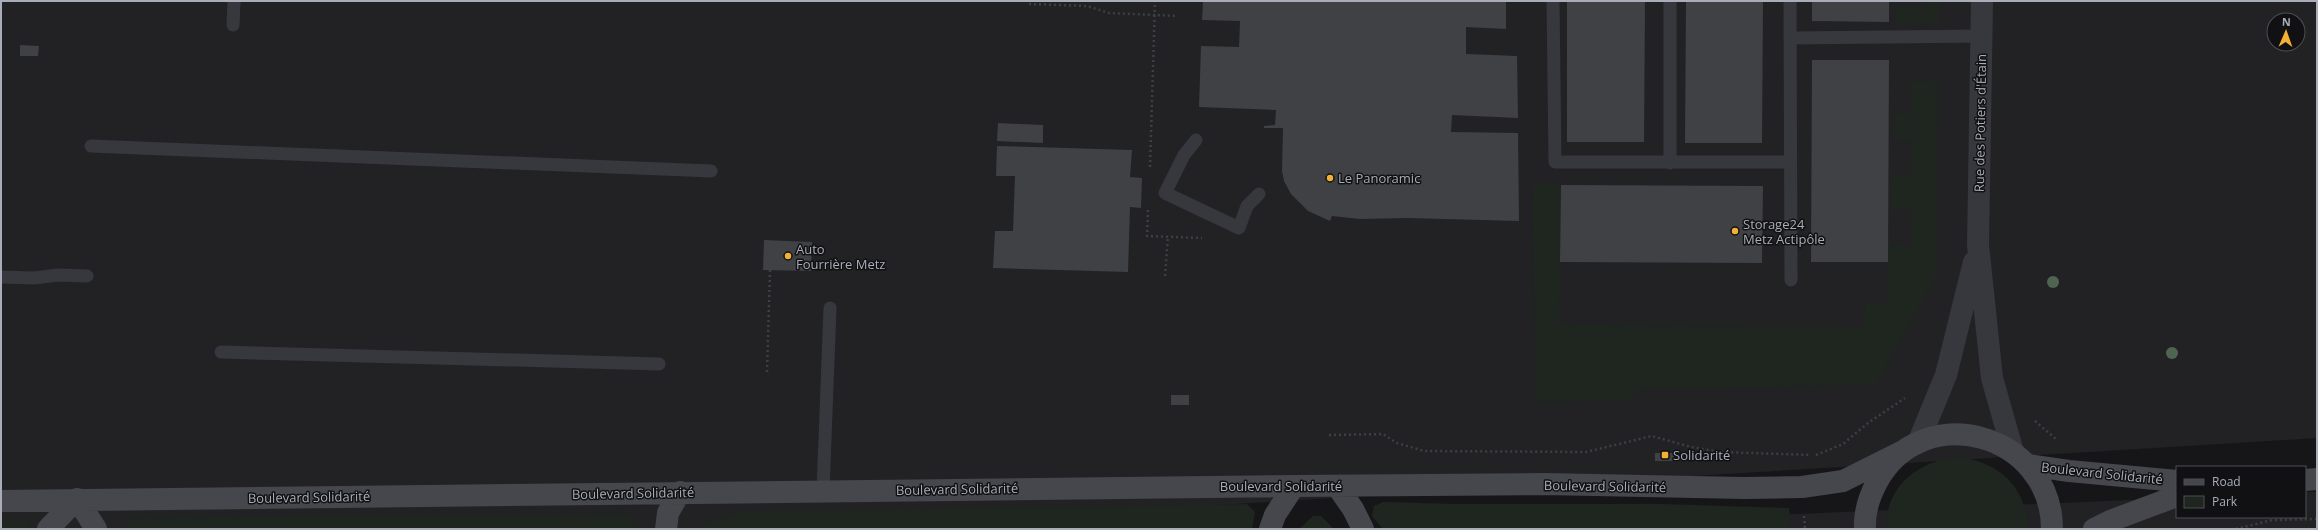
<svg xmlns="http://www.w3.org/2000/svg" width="2318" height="530" viewBox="0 0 2318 530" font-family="'Open Sans',sans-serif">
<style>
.built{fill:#222225;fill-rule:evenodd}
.green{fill:#1e261f}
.building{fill:#404145}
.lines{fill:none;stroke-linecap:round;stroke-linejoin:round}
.path{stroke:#3d3f44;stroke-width:2.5;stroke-dasharray:2 3;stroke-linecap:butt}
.lane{stroke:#37383d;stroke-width:13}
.street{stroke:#37383d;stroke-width:22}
.secondary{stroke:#45474d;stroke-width:22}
.tree{fill:#506452}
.poi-dot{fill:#f2b134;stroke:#111113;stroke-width:1.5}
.labels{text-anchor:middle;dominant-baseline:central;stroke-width:3;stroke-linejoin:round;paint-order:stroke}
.street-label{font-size:13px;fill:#a8adb8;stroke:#111113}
.poi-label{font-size:13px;fill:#a8adb8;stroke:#111113;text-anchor:start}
</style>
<rect width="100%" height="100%" fill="#161618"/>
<path class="built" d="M1 1H2317V438L825 529H1ZM2274 20H2298V44H2274Z
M2305 492H2317V529H1444L2177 498V517H2305Z"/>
<path class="green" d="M1928 1H1939V23L1897 24 1896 5 1928 8Z
M1938 80 1936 277 1876 385 1639 389 1627 401 1535 402 1533 184 1561 185 1559 325 1864 327 1865 304 1889 302 1887 245 1911 246V209L1892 208V175L1911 174V141L1895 140V114H1911V82Z
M1959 457C2000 463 2026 486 2028 529H1886C1885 486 1919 460 1959 457Z
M1383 502 1454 504H1664L1789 508 1791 529H1383L1372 516 1374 506Z
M1247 504 1255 512 1252 529H698L699 527 739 512Z
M631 514 635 529H127L124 518Z
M1313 516H1321L1334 529H1299Z
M1 520 32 521 28 529H1Z"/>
<path class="building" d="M1203 1H1506V29L1466 27V54L1517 56 1518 118 1452 115 1451 132 1518 133 1519 221 1407 218 1360 219 1332 216 1330 221 1308 211 1291 194 1284 181 1282 171 1283 128H1264V126L1275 125 1276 110 1199 107 1201 46 1239 47 1240 21 1202 20Z
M1567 1H1645L1644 142H1567Z
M1686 1H1763L1762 143H1685Z
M1812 1H1889V22L1812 21Z
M20 45 39 46 38 56H20Z
M1812 60H1889L1888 262H1811Z
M998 123 1043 125V143L997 141Z
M997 146 1132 150 1130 177 1142 178 1141 208 1130 207 1128 272 993 268 995 231H1013L1015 176H996Z
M1561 185 1763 186 1762 263 1560 262Z
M764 240 812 242 811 271 763 270Z
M1171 395H1189V405H1171Z
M1655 453H1674V461H1655Z"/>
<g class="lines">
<path class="path" d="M1029 4 1087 6 1109 13 1178 16
M1150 167 1155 1
M1148 210 1147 236 1202 238
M1165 276 1168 236
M767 372 770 270
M2035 421 2057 440
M1329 435 1383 434 1397 443 1424 451 1586 452 1652 436 1691 447 1720 452 1811 455
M1816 455 1843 444 1868 423 1905 398
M1804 516 1805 529
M2236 529 2272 520 2317 519"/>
<path class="lane" d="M1553 1 1555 162H1790
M1790 1 1791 280
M233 25 234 1
M1790 38 1981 36
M1196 140 1184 155 1165 193 1239 228 1247 206 1259 194
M91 146 711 171
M1670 163V1
M1 277 34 278 58 275 87 276
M221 352 659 364
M823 491 830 308"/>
<path class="street" d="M1982 1 1978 245 1992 378 2013 452
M1918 443 1946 375 1974 262"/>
<path class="secondary" d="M2028 465 2069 471 2177 481
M2305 480 2317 479
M1337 486 1353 509 1363 529
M77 499 96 529
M1 501 1294 486 1544 484 1744 488 1802 487 1843 481 1905 450
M48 529 77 499
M666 529 668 513 680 492
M1270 529 1275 515 1294 486
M1865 529C1864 512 1869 497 1877 482 1923 397 2052 434 2052 529
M2094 529 2110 521 2177 496"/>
</g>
<g class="tree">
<circle cx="2053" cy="282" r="6"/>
<circle cx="2172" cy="353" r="6"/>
</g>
<g class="poi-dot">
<circle cx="1330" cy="178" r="4"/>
<circle cx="1735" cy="231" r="4"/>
<circle cx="788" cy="256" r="4"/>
<rect x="1661" y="451" width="8" height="8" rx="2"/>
</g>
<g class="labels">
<g class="street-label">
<text transform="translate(1980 123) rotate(-89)">Rue des Potiers d'Étain</text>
<text transform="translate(2102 473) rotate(6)">Boulevard Solidarité</text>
<text x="1281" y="486">Boulevard Solidarité</text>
<text transform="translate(1605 486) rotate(1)">Boulevard Solidarité</text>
<text transform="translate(957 489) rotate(-1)">Boulevard Solidarité</text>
<text transform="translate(633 493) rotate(-1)">Boulevard Solidarité</text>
<text transform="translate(309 497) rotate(-1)">Boulevard Solidarité</text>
</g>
<g class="poi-label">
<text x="1338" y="178">Le Panoramic</text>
<text x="1743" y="224">Storage24<tspan x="1743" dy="15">Metz Actipôle</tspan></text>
<text x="796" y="249">Auto<tspan x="796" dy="15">Fourrière Metz</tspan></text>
<text x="1673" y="455">Solidarité</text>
</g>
</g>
<rect width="2318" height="530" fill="none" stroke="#a8adb8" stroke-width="4"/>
<rect x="2176" y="466" width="130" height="52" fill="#111113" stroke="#4d4f55"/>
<rect x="2184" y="479" width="20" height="6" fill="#45474d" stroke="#4d4f55"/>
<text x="2212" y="486" font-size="12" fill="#a8adb8">Road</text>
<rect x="2184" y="496" width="20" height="12" fill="#1e261f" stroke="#4d4f55"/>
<text x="2212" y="506" font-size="12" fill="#a8adb8">Park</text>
<g transform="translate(2286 32) rotate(2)"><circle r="19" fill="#111113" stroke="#4d4f55"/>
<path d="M0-3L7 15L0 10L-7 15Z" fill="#f2b134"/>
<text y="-6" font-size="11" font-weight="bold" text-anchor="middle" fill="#a8adb8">N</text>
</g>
</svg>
